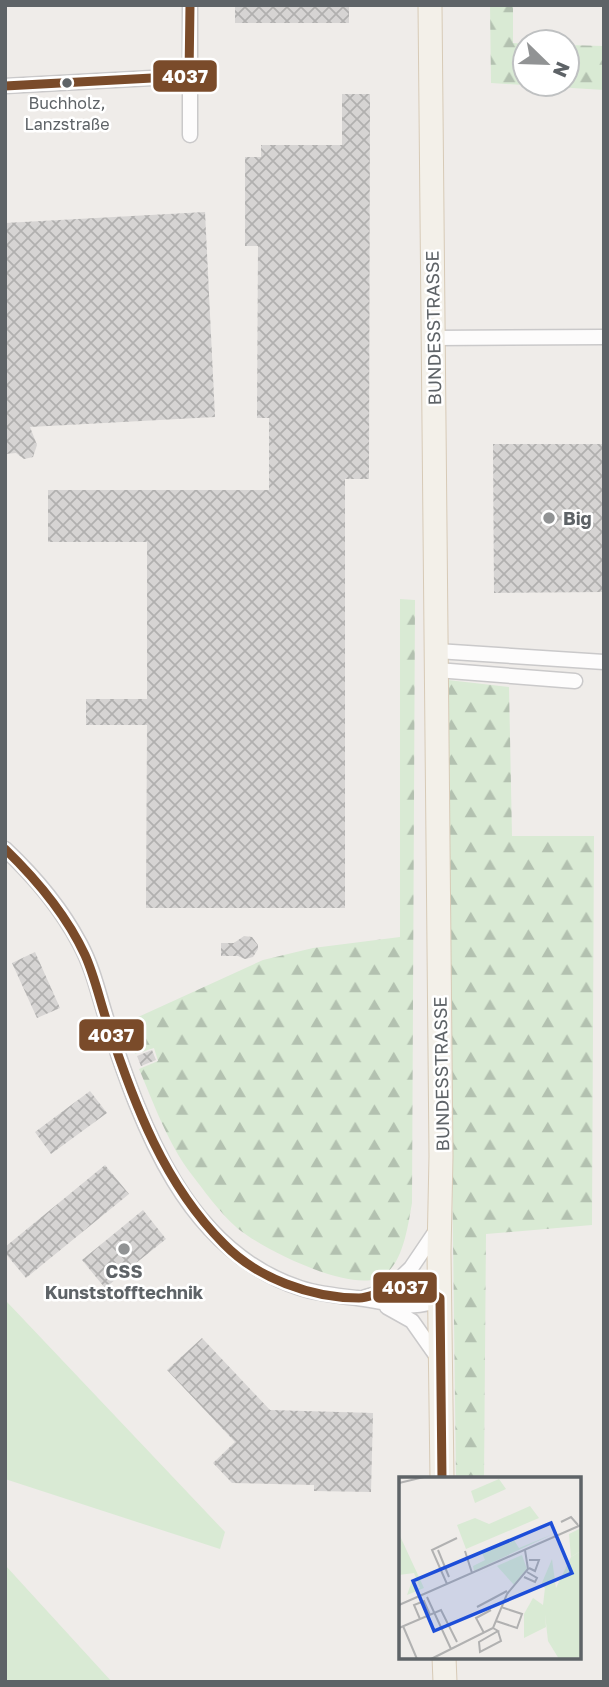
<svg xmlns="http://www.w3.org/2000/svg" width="609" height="1687" viewBox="0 0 609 1687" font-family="'Golos Text',sans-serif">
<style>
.green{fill:#d9ead4}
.forest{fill:url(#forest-firs)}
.building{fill:url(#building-cross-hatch)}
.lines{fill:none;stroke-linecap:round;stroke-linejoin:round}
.street-casing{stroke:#cac9ca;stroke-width:17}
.primary-casing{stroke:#d7cab6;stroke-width:25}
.street{stroke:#fdfcfc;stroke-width:14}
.primary{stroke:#f3f0e9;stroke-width:23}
.bus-1-casing{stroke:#fff;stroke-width:14}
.bus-1{stroke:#7a4b2a;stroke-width:9}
.bus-dot{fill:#5e6367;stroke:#fff;stroke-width:2.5}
.poi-dot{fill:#919394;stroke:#fff;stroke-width:2.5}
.labels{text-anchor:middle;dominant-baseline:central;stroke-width:5;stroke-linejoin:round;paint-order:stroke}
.bus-label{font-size:16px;fill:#5e6367;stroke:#fff}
.street-label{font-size:18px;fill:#5e6367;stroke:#fff}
.poi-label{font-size:18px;font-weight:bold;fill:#5e6367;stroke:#fff;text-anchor:start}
.inset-road{fill:none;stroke:#b1b1b1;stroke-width:2}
.view{fill:#1d4ed8;fill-opacity:0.15;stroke:#1d4ed8;stroke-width:3.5}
.inset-edge{fill:none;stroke:#5e6367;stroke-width:3.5}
.line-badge{stroke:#fff;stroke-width:2.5}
.badge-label{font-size:19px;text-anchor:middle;font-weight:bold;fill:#fff}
</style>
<defs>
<pattern id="forest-firs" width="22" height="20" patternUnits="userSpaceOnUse" patternTransform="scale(1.75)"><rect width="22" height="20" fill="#d9ead4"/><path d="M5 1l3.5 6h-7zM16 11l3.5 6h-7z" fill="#b3c1b0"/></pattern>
<pattern id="building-cross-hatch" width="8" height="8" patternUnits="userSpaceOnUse" patternTransform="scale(1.75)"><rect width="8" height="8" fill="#d6d4d3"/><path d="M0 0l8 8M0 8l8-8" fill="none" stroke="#b1b0af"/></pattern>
</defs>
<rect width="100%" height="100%" fill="#efece9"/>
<path class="green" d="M7 1302 225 1532 220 1549 5 1479Z
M5 1565 112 1682H5Z"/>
<path class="forest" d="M490 5H513V43L525 44V84H567V45L604 46V90L491 83Z
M400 599 415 600 412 1203C408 1225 403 1268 379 1278 347 1291 267 1251 241 1231 224 1218 205 1192 192 1175 168 1144 154 1104 139 1069L158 1061 154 1048 135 1054 125 1023 263 960 313 948 400 937Z
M448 680 509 687 512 836H594L592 1225 486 1234 484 1479H456L448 836Z"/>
<path class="building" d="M235 5H349V23H235Z
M342 94H370L369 479H345V908H146L147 725H86V699H147V542H48V490H269V418H257L258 246H245V157H261V145H342Z
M205 212 215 417 30 427 37 445 33 457 24 459 16 453 5 454V223Z
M493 444H604V592L494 593Z
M244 936 252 937 258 945V949L253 957 245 959 238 956H221V943H234Z
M35 952 60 1008 37 1018 12 963Z
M152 1050 156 1060 141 1066 137 1056Z
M90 1091 107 1113 51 1154 35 1132Z
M105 1165 129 1194 26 1278 5 1253V1247Z
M143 1210 166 1239 105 1288 82 1260Z
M202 1338 270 1410 373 1413 371 1492 314 1491V1485L232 1483 213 1463 235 1442 167 1370Z"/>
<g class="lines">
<defs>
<path id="street" d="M190 5V135
M5 86 189 76
M433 338 604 337
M437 651 604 662
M437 670 575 681
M5 849C35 877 61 908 80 944 94 970 99 997 108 1024 142 1127 186 1251 300 1288 318 1294 338 1296 357 1298 382 1301 417 1313 440 1298 420 1278 385 1291 363 1298
M389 1289 411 1268 436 1231
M387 1307 412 1321 438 1358"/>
<path id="primary" d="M430 5 441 1156 439 1253 442 1479
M444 1657 445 1682"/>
</defs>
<use href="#street" class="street-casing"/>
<use href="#primary" class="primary-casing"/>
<use href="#street" class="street"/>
<use href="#primary" class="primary"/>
<defs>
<path id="bus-1" d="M5 86 189 76 190 5
M5 849C37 880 66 914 85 955 95 977 100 1002 108 1025 134 1104 164 1184 224 1244 257 1278 311 1298 359 1298 368 1298 376 1293 384 1291 402 1285 425 1286 440 1298L442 1479"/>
</defs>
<use href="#bus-1" class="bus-1-casing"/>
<use href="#bus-1" class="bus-1"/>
</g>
<circle class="bus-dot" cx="67" cy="83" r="6"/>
<g class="poi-dot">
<circle cx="549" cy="518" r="7"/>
<circle cx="124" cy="1249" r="7"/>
</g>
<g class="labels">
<g class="bus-label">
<text x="67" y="103">Buchholz,<tspan x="67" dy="21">Lanzstraße</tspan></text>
</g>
<g class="street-label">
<text transform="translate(433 328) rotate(-91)">BUNDESSTRASSE</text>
<text transform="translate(441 1074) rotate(-91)">BUNDESSTRASSE</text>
</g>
<g class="poi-label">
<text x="563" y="518">Big</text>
<text x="124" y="1271" text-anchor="middle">CSS<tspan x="124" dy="21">Kunststofftechnik</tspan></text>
</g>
</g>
<g transform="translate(399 1477)">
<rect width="182" height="182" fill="#efece9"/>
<path d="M182 74V180L160 182 149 164 146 137 147 150 125 161V137L134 121 144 128 146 111 142 108 153 82 157 111 172 80Z" fill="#d9ead4"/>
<path d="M100 2 107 12 76 26 72 14ZM131 29 140 41 67 72 58 48 76 41 90 47ZM182 51V74L172 80 170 57ZM154 57 75 94 74 89 86 83 83 76 115 63 120 71ZM1 59 25 111 8 118 13 104 16 112 21 111 15 96 0 98ZM123 78 128 92 115 108 98 89 70 101Z" fill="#d9ead4"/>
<path class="inset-road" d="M0 6 25 0M162 45 172 40 179 48M39 73 50 100M66 74 73 96M130 91 136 94 140 83H130M125 100 136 105 138 101 128 95M48 107 33 73 58 61M28 120 52 172M0 128 182 48M78 130 108 114M21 142 15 128 25 124 31 138M97 144 118 151 123 137 102 130M4 149 18 182M0 151 42 133 58 165M94 151 99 154 80 165 81 175 102 164 99 154M85 156 77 141 92 133M32 182 94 151 108 117 129 92 126 73"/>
<path class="view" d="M152 46 173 96 35 154 14 104Z"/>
<rect width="182" height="182" class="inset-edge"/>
</g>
<g class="line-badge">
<rect x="152" y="59" width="66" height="34" rx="7" fill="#7a4b2a"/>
<rect x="78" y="1018" width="67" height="34" rx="7" fill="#7a4b2a"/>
<rect x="372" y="1271" width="66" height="33" rx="7" fill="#7a4b2a"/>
</g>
<g class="badge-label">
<text x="185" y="83">4037</text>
<text x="111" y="1042">4037</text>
<text x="405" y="1294">4037</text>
</g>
<rect width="609" height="1687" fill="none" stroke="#5e6367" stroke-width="14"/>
<g transform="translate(546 63) rotate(113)"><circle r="33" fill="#ffffff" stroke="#bfc1c2" stroke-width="2"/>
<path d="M0-5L12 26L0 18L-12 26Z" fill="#919394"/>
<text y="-10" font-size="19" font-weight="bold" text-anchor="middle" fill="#5e6367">N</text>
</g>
</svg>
